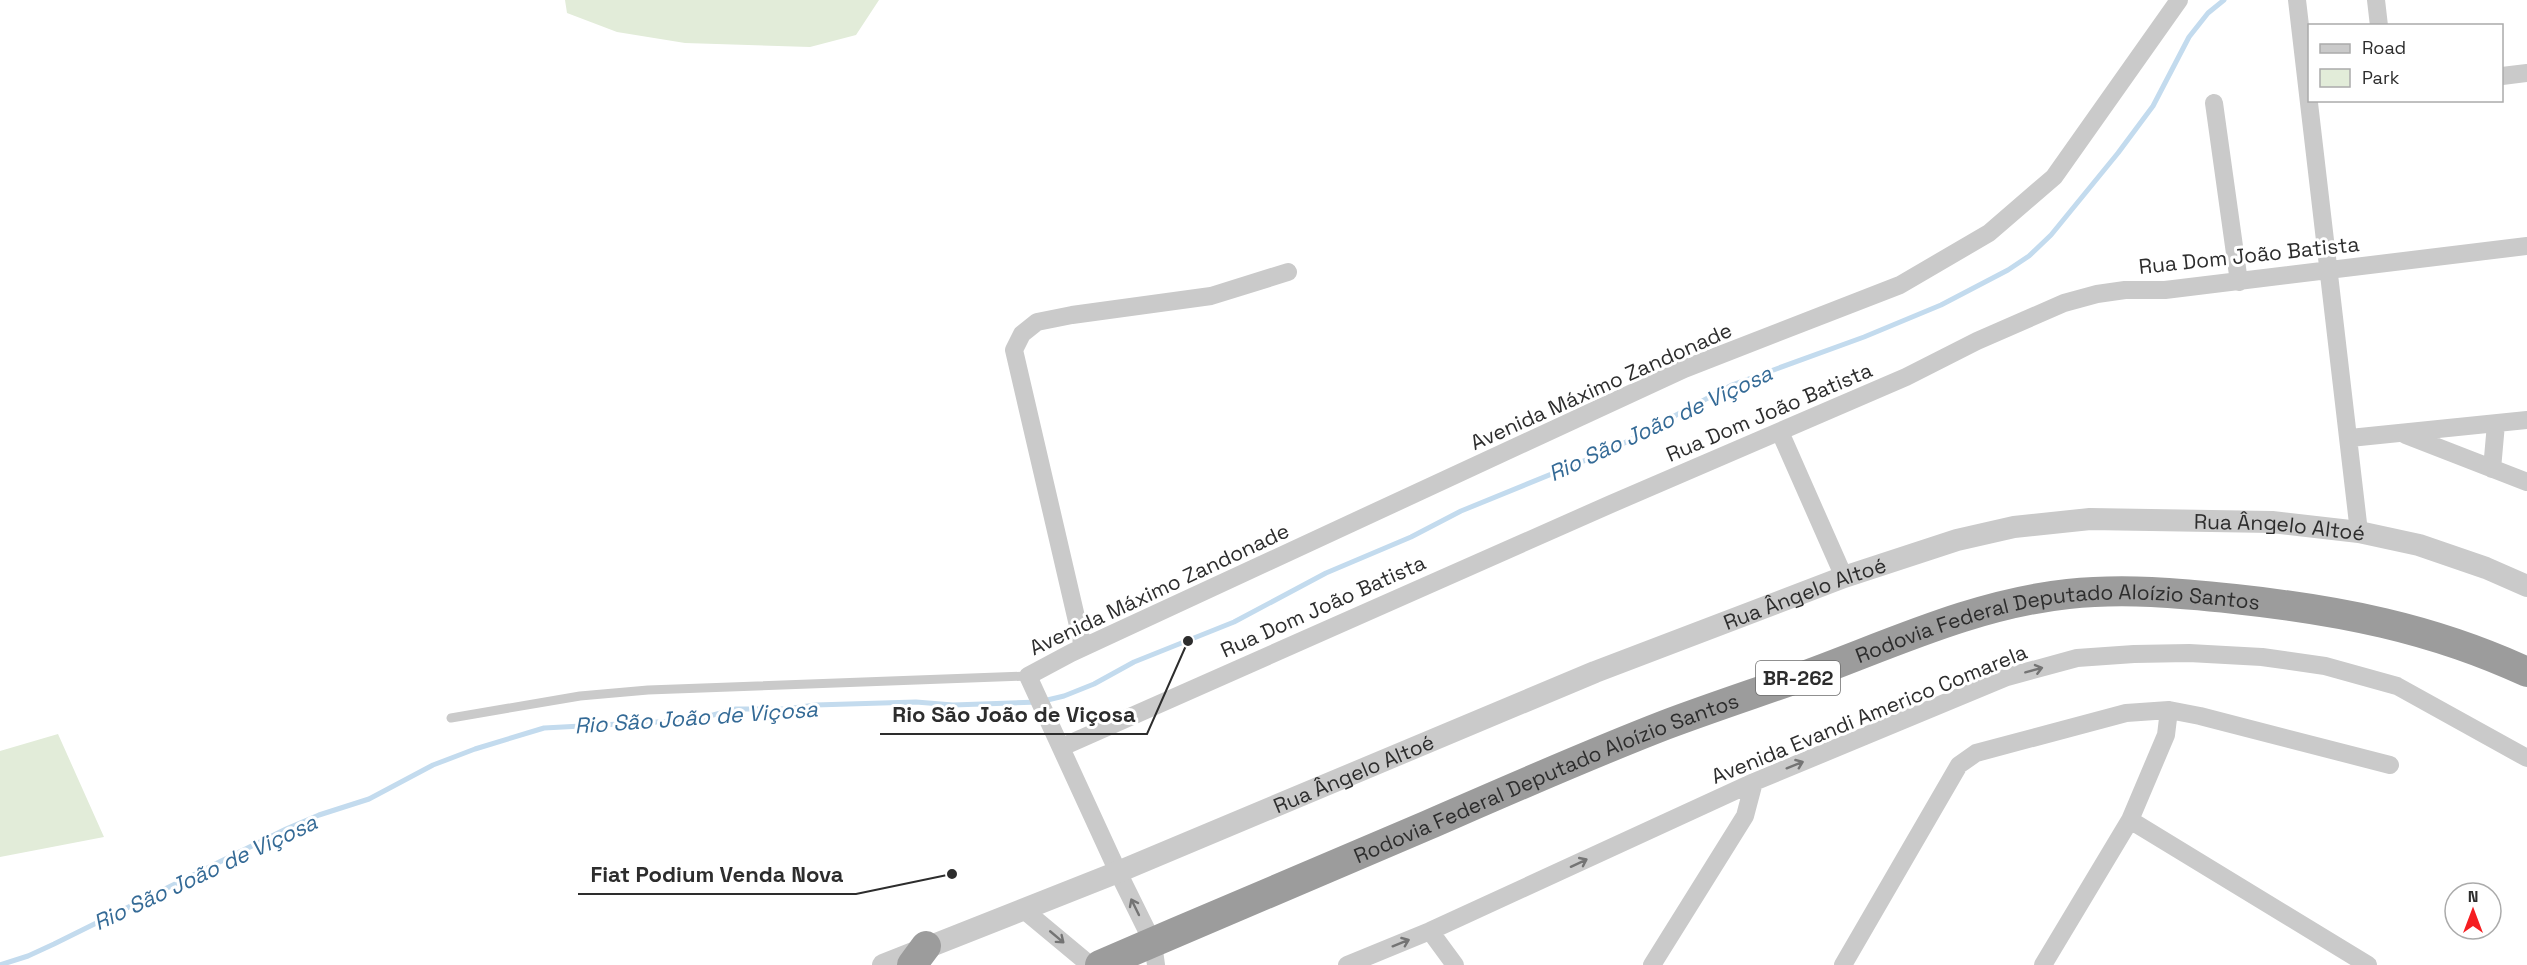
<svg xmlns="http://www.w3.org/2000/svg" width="2527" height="965" viewBox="0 0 2527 965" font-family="'Space Grotesk',sans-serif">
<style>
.green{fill:#e2ecd9}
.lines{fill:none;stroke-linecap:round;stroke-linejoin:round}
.stream{stroke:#c3dbee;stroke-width:5}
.service{stroke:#cacaca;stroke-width:9}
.minor{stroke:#cacaca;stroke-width:18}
.tertiary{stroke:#cacaca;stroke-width:22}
.trunk{stroke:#9c9c9c;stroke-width:30}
.oneway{stroke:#747474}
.labels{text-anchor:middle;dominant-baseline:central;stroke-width:6;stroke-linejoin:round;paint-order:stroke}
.shield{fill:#fff;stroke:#6c6c6c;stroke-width:1.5}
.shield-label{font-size:20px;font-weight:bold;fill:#2d2d2d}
.street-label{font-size:21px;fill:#2d2d2d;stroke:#fff}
.water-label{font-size:22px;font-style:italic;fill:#346a96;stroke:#fff}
.leader{fill:none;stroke:#2d2d2d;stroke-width:2}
.callout-dot{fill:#2d2d2d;stroke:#fff;stroke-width:2}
.callout-label{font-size:22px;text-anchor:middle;font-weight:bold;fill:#2d2d2d;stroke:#fff;stroke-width:6;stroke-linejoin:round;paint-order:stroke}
</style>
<rect width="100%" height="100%" fill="#fff"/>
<path class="green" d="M565 0H879L856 35 810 47 685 43 617 32 567 13Z
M58 734 104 837 0 857V751Z"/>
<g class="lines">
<path class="stream" d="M0 965 28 956 54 944 286 829 319 815 369 799 433 765 475 749 544 728 694 720 736 709H786L815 705 916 702 953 705 1039 702 1064 696 1094 684 1134 662 1234 622 1326 573 1411 537 1461 511 1613 449 1732 385 1864 337 1941 305 2008 270 2029 256 2051 235 2118 153 2153 106 2189 37 2208 13 2224 0"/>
<path class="service" d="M451 718 580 696 648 690 1028 676"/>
<path class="minor" d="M2297 0 2359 532
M2376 0 2379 26
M2502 76 2527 73
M2214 103 2239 282
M1780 432 1844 577
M2406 435 2527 482
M2350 438 2527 420
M2492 469 2496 424
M1083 647 1014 350 1022 334 1037 322 1072 315 1211 296 1288 272
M1062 747 1611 504 1906 377 1977 341 2064 303 2097 294 2125 290H2165L2527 246
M2130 820 2368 965
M1024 910 1090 965
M1430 931 1455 965
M1156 965 1153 943 1118 872 1028 676 1071 653 1684 369 1900 285 1989 233 2054 177 2179 0
M1347 965 1430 931 1754 782 2007 677 2077 658 2134 654 2189 653 2262 657 2325 666 2397 686 2527 758
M1652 965 1745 816 1754 782
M1843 965 1959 765 1976 753 2126 713 2169 710 2200 716 2390 765
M2043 965 2130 820 2166 735 2169 710"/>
<path class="tertiary" id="s1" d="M883 965 1118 872 1595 672 1844 577 1957 540 2014 527 2090 519 2272 522 2359 532 2419 545 2486 568 2527 586"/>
<g class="trunk">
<path d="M912 965 926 946"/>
<path id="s2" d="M1100 965C1209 918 1318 872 1428 825 1506 791 1585 756 1665 725 1710 708 1756 693 1801 677 1889 645 1974 604 2068 594 2124 588 2179 593 2235 599 2338 610 2432 628 2527 672"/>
</g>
</g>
<defs><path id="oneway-shaft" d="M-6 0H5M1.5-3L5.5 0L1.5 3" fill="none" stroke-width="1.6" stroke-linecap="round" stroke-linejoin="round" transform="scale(1.5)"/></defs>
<g class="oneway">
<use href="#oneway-shaft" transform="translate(2034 670) rotate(-15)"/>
<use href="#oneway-shaft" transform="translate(1795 765) rotate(-22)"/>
<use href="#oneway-shaft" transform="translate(1579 863) rotate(-25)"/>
<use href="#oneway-shaft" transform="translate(1135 907) rotate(-116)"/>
<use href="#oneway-shaft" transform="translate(1057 937) rotate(40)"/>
<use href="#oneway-shaft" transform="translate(1401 943) rotate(-22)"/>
</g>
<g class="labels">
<rect class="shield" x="1756" y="661" width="84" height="34" rx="4.5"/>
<g class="shield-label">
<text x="1798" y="678">BR-262</text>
</g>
<g class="street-label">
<text transform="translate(2249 255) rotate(-6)">Rua Dom João Batista</text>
<text transform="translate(1601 386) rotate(-24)">Avenida Máximo Zandonade</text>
<text transform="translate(1769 412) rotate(-23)">Rua Dom João Batista</text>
<text stroke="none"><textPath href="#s1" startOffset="1480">Rua Ângelo Altoé</textPath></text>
<text transform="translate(1159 589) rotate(-25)">Avenida Máximo Zandonade</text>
<text stroke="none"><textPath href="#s1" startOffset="994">Rua Ângelo Altoé</textPath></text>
<text transform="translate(1323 606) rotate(-24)">Rua Dom João Batista</text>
<text stroke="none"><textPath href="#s2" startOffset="1024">Rodovia Federal Deputado Aloízio Santos</textPath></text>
<text transform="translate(1869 714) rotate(-22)">Avenida Evandi Americo Comarela</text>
<text stroke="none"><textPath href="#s1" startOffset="508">Rua Ângelo Altoé</textPath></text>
<text stroke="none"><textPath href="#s2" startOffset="484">Rodovia Federal Deputado Aloízio Santos</textPath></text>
</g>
<g class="water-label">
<text transform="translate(1660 423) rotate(-25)">Rio São João de Viçosa</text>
<text transform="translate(696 717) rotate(-4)">Rio São João de Viçosa</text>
<text transform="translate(205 872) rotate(-25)">Rio São João de Viçosa</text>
</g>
</g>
<path class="leader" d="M1188 641L1147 734H880M952 874L856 894H578"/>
<g class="callout-dot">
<circle cx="1188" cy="641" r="6"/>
<circle cx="952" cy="874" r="6"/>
</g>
<g class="callout-label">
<text x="1014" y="722">Rio São João de Viçosa</text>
<text x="717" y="882">Fiat Podium Venda Nova</text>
</g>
<rect x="2308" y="24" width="195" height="78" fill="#ffffff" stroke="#ababab" stroke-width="1.5"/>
<rect x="2320" y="44" width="30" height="9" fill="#cacaca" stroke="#ababab" stroke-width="1.5"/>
<text x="2362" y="54" font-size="18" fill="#2d2d2d">Road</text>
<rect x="2320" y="69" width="30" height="18" fill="#e2ecd9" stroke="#ababab" stroke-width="1.5"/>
<text x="2362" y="84" font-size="18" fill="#2d2d2d">Park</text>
<g transform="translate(2473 911)"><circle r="28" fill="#ffffff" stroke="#ababab" stroke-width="1.5"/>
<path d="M0-4.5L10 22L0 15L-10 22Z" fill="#f51e21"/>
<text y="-9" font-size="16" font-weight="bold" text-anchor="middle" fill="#2d2d2d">N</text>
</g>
</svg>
